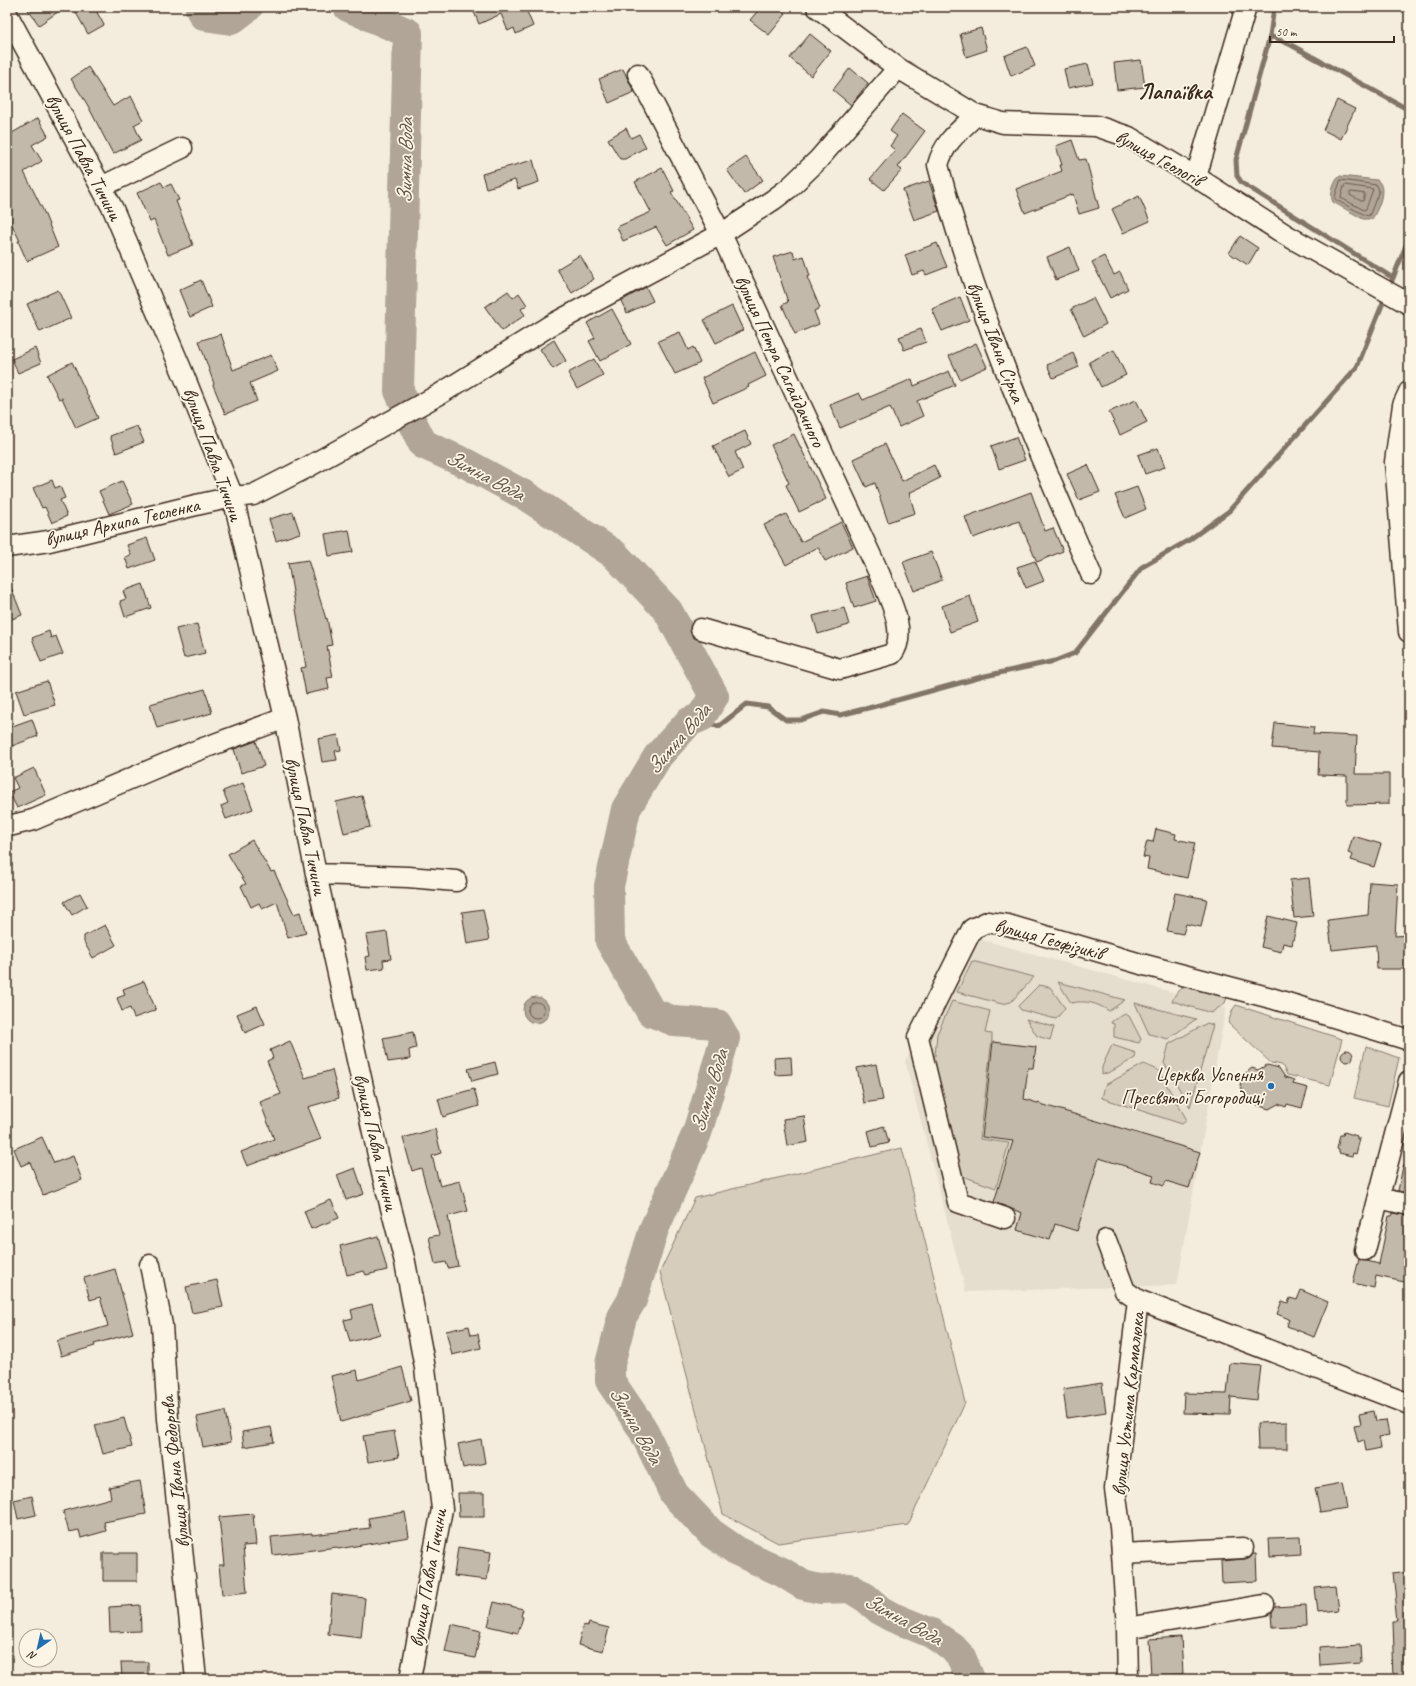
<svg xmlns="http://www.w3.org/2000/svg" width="1416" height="1686" viewBox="0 0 1416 1686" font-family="Caveat,sans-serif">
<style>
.built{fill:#e5ddce}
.green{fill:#d6cdbd;stroke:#887c6e}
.water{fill:#b0a596;stroke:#817466}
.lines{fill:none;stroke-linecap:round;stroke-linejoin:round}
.shore{stroke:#6a5b4e;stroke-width:1}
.stream{stroke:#817466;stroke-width:5}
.river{stroke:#b0a596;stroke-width:30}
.building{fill:#c3b9aa;stroke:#3b2a1e}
.minor-casing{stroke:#3b2a1e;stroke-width:23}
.minor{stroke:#fcf5e5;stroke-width:20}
.poi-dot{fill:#1f6fb2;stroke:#fcf5e5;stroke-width:1.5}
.labels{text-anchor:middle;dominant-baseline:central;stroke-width:3.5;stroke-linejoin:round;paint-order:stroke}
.street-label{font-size:20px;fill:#3b2a1e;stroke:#fcf5e5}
.poi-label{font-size:20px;fill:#3b2a1e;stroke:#fcf5e5;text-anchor:end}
.water-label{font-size:21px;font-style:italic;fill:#645548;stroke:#fcf5e5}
.quarter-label{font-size:22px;font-weight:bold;fill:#3b2a1e;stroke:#fcf5e5}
</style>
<rect width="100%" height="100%" fill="#f4eddd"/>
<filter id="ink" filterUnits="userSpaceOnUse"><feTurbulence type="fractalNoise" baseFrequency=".025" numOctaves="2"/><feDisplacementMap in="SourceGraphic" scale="8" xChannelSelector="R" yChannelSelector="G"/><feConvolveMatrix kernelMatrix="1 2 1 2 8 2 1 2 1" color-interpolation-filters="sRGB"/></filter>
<g filter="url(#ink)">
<path class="built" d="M979 939 1226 1007 1177 1285 966 1292 905 1061Z"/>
<path class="green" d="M972 961 1034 977 1011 1002 1002 1004 957 992Z
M1058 982 1125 1000 1109 1011C1097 1003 1086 1000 1071 1003Z
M1039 985 1050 987 1065 1008 1056 1019 1021 1010 1018 1006Z
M1190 985 1227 997 1225 1003 1211 1013 1172 1001C1177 992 1179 986 1190 985Z
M952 1001 990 1011 985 1033 992 1034V1039L980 1139 1009 1143 996 1188 957 1174 930 1059 935 1056 937 1034Z
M1135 1003 1196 1019 1168 1039 1149 1034Z
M1236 1005 1342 1039 1330 1085 1287 1075 1282 1065 1271 1063 1228 1023 1233 1009Z
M1125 1014 1129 1016 1141 1039 1139 1043 1114 1037V1024L1111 1023 1112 1021Z
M1026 1019 1054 1027 1050 1040 1037 1036Z
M1207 1023 1213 1025 1190 1107 1164 1063 1169 1044Z
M1112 1045 1136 1053 1135 1058 1112 1071 1102 1075V1067Z
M1366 1046 1399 1058 1388 1106 1354 1098Z
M1144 1064 1158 1070 1187 1120 1182 1124 1102 1098 1105 1085Z
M902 1148 965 1403 908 1525 778 1543 723 1514 660 1272 695 1198Z"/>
<path class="water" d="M1340 176 1377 180C1388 187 1378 210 1372 219H1363L1333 202C1329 196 1334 180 1340 176Z
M523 1010a13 13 0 1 1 26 0a13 13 0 1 1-26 0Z"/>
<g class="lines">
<path class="shore" d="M1341 180 1377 185 1379 191 1369 216 1365 215 1336 200 1335 198Z
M1345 185 1373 189 1366 209 1364 210 1341 198Z
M1352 192 1365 194 1363 201H1361L1350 195V193Z
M528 1010a8 8 0 1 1 16 0a8 8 0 1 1-16 0Z"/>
<path class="stream" d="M1274 7 1270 36 1236 160 1237 176 1242 183 1393 278
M1270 36 1291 45 1409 110
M1389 288 1409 238
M689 722 719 726 747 704 768 707 786 720H801L824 712 840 715 872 707 985 676 1055 661 1075 653 1142 567 1189 540 1229 511 1357 367 1386 295"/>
<path class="river" d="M200 7V9L204 16 231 20 248 7
M348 7 408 33 399 391 404 402
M412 422 423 444 467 464 526 496 614 554 668 611 714 696 701 717 689 722 658 756 626 809 609 886 610 941 651 1012 674 1021 717 1024 725 1038 697 1133 654 1229 632 1300 622 1317 610 1364V1381L642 1428 674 1494 711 1533 737 1551 782 1572 803 1585 820 1589 850 1588 866 1598 881 1611 892 1617 931 1633 952 1647 961 1657 970 1679"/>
</g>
<path class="building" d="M26 7H65L39 25Z
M82 7H94L104 25 88 34 75 11Z
M472 7H525L533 26 516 34 514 28 508 31 501 14 479 24Z
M761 7H778L786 14 769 35 750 20Z
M981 28 987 50 966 57 960 34Z
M810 34 831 51 811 76 790 58Z
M1027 47 1035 66 1011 76 1004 56Z
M1141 60 1145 87 1117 90 1114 63Z
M1088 64 1093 83 1068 88 1064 69Z
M88 67 113 106 131 96 143 120 134 125 141 140 113 154 87 104 71 79Z
M850 68 868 83 851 105 833 90Z
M623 69 634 92 609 103 599 79Z
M1337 100 1355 109 1341 139 1323 130Z
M902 114 925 131 898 167 902 170 884 190 870 179 895 150 890 146 897 136 890 131Z
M38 118 48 136 32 145 42 161 24 172 43 210 58 247 27 261 18 241H20L7 215V136Z
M626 128 631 138 639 134 646 147 625 159H620L608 139Z
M1072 140 1079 160 1086 159 1099 208 1079 214 1073 194 1025 213 1016 189 1062 171 1060 165H1062L1056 146Z
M746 157 763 180 744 194 727 170Z
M533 160 539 182 518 189 515 180 486 188 482 174Z
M662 168 674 191 671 192 693 230 667 245 656 227 623 241 617 227 651 212 635 182Z
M929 181 939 211 914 220 903 190Z
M161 182 164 187 171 184 179 200 176 201 193 245 168 255 154 220 150 222 137 193Z
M1139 196 1150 221 1123 233 1112 209Z
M1240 236 1258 248 1248 265 1229 253Z
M937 243 947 267 926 275 924 271 912 275 905 255Z
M1070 247 1079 271 1056 280 1047 257Z
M793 251 795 259 804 256 810 276 807 277 820 308 814 311 819 324 795 334 782 305 788 302 773 257Z
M580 255 594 279 572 293 557 269Z
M1104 256 1114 275 1120 272 1128 289 1110 298 1092 262Z
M201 280 212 307 190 317 179 290Z
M646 287 653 301 627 313 621 301Z
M58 290 71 318 40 332 27 304Z
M508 291 513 298 519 293 527 305 521 309 525 315 502 331 485 307Z
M960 297 969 320 942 331 932 309Z
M1093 298 1106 324 1084 336 1071 309Z
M732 306 743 330 716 343 704 320Z
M612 309 631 344 600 361 589 341 595 338 587 323Z
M921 329 926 342 904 350 899 337Z
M680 332 688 350 693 347 700 363 675 374 658 341Z
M221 334 233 370 271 355 278 371 250 383 257 401 225 414 213 385 214 384 199 341Z
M554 340 566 361 553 369 540 349Z
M976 343 987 367 960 379 949 356Z
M35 348 41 363 18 373 12 359Z
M1114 350 1126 375 1101 387 1089 362Z
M755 352 766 376 748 385 749 387 713 403 702 378Z
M1073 353 1079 367 1053 378 1047 365Z
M594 359 603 375 577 389 568 373Z
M72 362 98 418 76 428 62 398 59 399 47 375Z
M949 371 955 385 917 401 923 416 899 427 890 407 840 428 830 405 859 393 863 400 912 379 914 386Z
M1136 400 1147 422 1120 435 1109 412Z
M137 426 144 442 116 453 110 436Z
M745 431 751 444 735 452 743 470 729 477 713 446Z
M794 434 826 499 799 512 786 485 789 483 771 445Z
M1016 437 1025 460 999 469 991 446Z
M885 444 902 481 934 465 940 478 909 493 915 513 888 522 875 483 866 487 853 459Z
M1158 448 1165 467 1145 474 1138 455Z
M1088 465 1100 492 1079 500 1067 474Z
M52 480 55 488 60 486 65 498 60 500 67 516 52 523 45 507 42 508 33 488Z
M122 481 133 504 109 514 99 491Z
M1137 487 1146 509 1125 518 1115 495Z
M1031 492 1045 531 1053 528 1063 551 1037 562 1019 521 973 538 965 517Z
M293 512 300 533 276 541 269 519Z
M786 514 801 542 841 522 853 547 825 561 818 547 786 565 764 525Z
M349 530 353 552 329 556 325 534Z
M147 538 155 560 129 569 125 557 131 555 127 545Z
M931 552 942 580 914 591 903 562Z
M308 560 326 619 327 618 332 645 327 646 333 677 327 678 329 689 306 694 301 668 306 667 288 563Z
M1035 561 1044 581 1026 588 1017 567Z
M867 576 876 601 854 608 846 583Z
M7 580H8L22 615 7 621Z
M143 584 151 608 125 617 120 601 126 599 123 591Z
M970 596 978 622 950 632 942 606Z
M844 608 849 625 818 634 813 616Z
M197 624 205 653 184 658 176 629Z
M49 631 51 638 56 636 63 654 41 662 32 638Z
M47 681 55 705 24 714 16 691Z
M205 689 212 713 157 728 150 704Z
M32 719 38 736 7 748V728Z
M1275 723 1314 727 1313 734 1357 736 1355 774H1389V804L1347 805V776L1318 775 1319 752 1272 748Z
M338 735 341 750 335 751 337 760 322 762 318 739Z
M256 741 264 766 241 773 234 749Z
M34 768 46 795 17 808 9 792 18 788 13 778Z
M243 783 253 809 226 819 221 806 228 803 223 791Z
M362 796 370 827 344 833 336 802Z
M1156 829 1176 834 1175 839 1195 843 1187 878 1147 869 1149 858 1143 857 1147 841 1153 842Z
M1353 836 1381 844 1374 867 1351 860 1353 855 1348 853Z
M252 840 271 872 274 871 294 914 300 912 306 933 288 938 277 902 262 909 259 903 251 907 241 886 246 884 228 854Z
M1309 878 1313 916 1294 918 1290 880Z
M1370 882 1398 884 1395 936 1409 935V969H1377L1376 945 1332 950 1328 920 1368 915Z
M80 893 87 906 72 915 64 902Z
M1175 893 1207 899 1201 927 1186 924 1183 934 1167 931Z
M483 909 489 940 467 944 462 912Z
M1268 916 1297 923 1292 945 1283 943 1281 952 1261 947Z
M105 925 116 945 93 958 84 942V936Z
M387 932 391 959 383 960 384 968 367 970 365 957 370 956 366 935Z
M144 981 156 1010 134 1018 130 1008 122 1011 117 998 125 995 123 989Z
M257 1006 265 1024 245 1033 237 1014Z
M413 1032 416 1048 409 1050 410 1059 388 1062 383 1038Z
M290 1041 305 1078 332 1070 339 1098 308 1107 321 1139 247 1166 241 1152 274 1139 260 1102 281 1094 267 1061 273 1058 270 1050Z
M993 1042 1036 1047 1033 1068H1028L1024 1099 1200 1152 1189 1188 1166 1181 1164 1186 1152 1182 1154 1175 1099 1158 1077 1231 1055 1224 1050 1240 1017 1230 1022 1213 994 1202 1013 1141 982 1137Z
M1341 1056a6 6 0 1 1 12 0a6 6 0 1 1-12 0Z
M791 1057 792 1074 775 1075 774 1058Z
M495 1062 498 1074 472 1081 468 1069Z
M876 1064 883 1100 864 1103 857 1068Z
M1267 1065 1279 1068 1285 1077 1294 1080 1293 1084 1308 1088 1302 1108 1287 1104 1286 1107 1278 1104 1269 1109 1257 1105 1250 1097 1245 1095 1240 1085 1243 1075 1252 1068 1258 1070Z
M474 1089 479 1106 443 1117 438 1099Z
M804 1116 808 1142 787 1146 783 1119Z
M884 1126 889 1143 872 1147 868 1131Z
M435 1129 441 1153 432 1156 440 1186 460 1181 468 1211 448 1216 458 1266 448 1268 446 1262 435 1264 429 1237 439 1235 421 1168 412 1171 403 1138Z
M1344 1132 1357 1136V1139H1360L1356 1154 1353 1153 1352 1156 1339 1153V1150L1337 1149 1340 1135H1343Z
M42 1137 54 1163 73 1156 82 1180 43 1195 30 1162 21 1166 14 1149Z
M1403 1166H1409V1193L1398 1191Z
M355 1168 364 1194 346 1200 337 1175Z
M331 1200 339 1218 311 1229 304 1211Z
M1393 1213 1409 1216V1283L1376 1276 1374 1288 1353 1283 1359 1259 1379 1264 1389 1216H1392Z
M378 1236 387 1270 366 1275 364 1271 347 1275 340 1246Z
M115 1269 133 1333 94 1344 95 1346 61 1356 57 1341 108 1326 100 1297 90 1300 84 1278Z
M217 1280 223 1307 192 1313 186 1287Z
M1301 1290 1328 1302 1314 1337 1287 1326 1289 1319 1277 1314 1282 1301 1288 1303 1290 1298 1297 1300Z
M372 1304 380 1334 350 1342 344 1320 353 1318 351 1310Z
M469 1326 471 1335 478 1334 481 1348 452 1355 446 1331Z
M1230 1363 1261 1366 1257 1400 1231 1397 1230 1414 1183 1413 1184 1393 1227 1394Z
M402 1367 411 1401 341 1422 331 1376 357 1370 359 1380Z
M1102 1383 1106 1412 1067 1418 1063 1389Z
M225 1411 231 1442 203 1447 197 1417Z
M1374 1411 1376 1421 1386 1420 1389 1435 1379 1437 1381 1448 1366 1451 1364 1440 1358 1442 1354 1425 1361 1424 1359 1414Z
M124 1418 132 1447 103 1454 95 1425Z
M1287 1422V1449H1258L1257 1423Z
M271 1427 274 1442 244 1447 242 1432Z
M394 1431 399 1457 368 1462 363 1436Z
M481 1439 485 1463 463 1468 458 1444Z
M140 1481 146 1514 104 1522 106 1531 81 1538 79 1530 69 1532 63 1511 111 1498 109 1487Z
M1342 1483 1347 1508 1320 1512 1315 1488Z
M458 1493H484V1517H459Z
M32 1496 36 1515 18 1519 14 1500Z
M405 1512 409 1537 338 1549 337 1547 273 1555 271 1537 312 1533V1535L370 1528 368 1518Z
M253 1514 256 1545 243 1546 247 1592 222 1595 219 1565H224L219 1517Z
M1300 1537 1301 1555 1270 1557 1269 1538Z
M458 1547 491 1552 487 1580 454 1576Z
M103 1553H137V1581H103Z
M1253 1553H1256L1257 1581 1222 1583 1221 1561 1244 1559 1250 1557Z
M1409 1571V1679H1395L1393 1621H1398L1393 1573Z
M1336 1586 1339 1610 1318 1612 1315 1588Z
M332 1594 365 1598 361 1638 328 1634Z
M494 1602 523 1609 521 1616 523 1617 518 1633 488 1626Z
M140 1605 141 1631 110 1632 109 1607Z
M1306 1605 1307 1626 1273 1628 1272 1613 1275 1607Z
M589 1623 609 1628 603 1651 578 1645 583 1625 588 1626Z
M451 1624 481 1631 475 1658 445 1652Z
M1181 1637 1183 1674 1151 1676 1149 1639Z
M1360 1644 1361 1662 1320 1665 1319 1647Z
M121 1662H148V1679H122Z"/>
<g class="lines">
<defs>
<path id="minor" d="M817 7 898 68 976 115 1003 123 1096 126 1129 137 1196 177 1286 235 1409 304
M7 14 113 209 182 371 233 497 285 718 316 874 382 1173 405 1262 425 1368 442 1509 410 1679
M638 74 721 234 879 573C888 596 909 633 892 654L840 669 701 629
M976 115C959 131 944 142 938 165 975 306 1033 441 1091 574
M1196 177 1246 7
M101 187 182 148
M1409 392 1403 405 1395 462 1409 632
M7 547 49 541 196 505 233 497 253 495 306 468 440 394 551 325 721 234 773 200 789 188 818 160 898 68
M9 826 33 820 193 752 285 718
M316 874 408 877 456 881
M1379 1198 1409 1205
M1005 1218 958 1202 918 1037 972 929 987 922 1008 925 1141 964 1271 998 1409 1040
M1106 1240 1125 1291 1138 1300 1409 1404
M1365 1250 1409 1081
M150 1265 162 1325 168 1419 196 1679
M1122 1554 1243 1548
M1127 1628 1264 1605
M1128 1679 1127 1628 1122 1554 1120 1526 1115 1489 1138 1300"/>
</defs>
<use href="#minor" class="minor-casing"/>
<use href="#minor" class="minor"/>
</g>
</g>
<circle class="poi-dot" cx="1271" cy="1086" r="4"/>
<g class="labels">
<g class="street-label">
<text transform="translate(84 157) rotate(62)">вулиця Павла Тичини</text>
<text transform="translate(1159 158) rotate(29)">вулиця Геологів</text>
<text transform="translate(996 342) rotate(69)">вулиця Івана Сірка</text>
<text transform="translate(780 361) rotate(65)">вулиця Петра Сагайдачного</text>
<text transform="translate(213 454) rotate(70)">вулиця Павла Тичини</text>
<text transform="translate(122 522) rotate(-13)">вулиця Архипа Тесленка</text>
<text transform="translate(306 826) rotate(78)">вулиця Павла Тичини</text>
<text transform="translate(1049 939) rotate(15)">вулиця Геофізиків</text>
<text transform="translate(376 1142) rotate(77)">вулиця Павла Тичини</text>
<text transform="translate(1128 1404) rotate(-84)">вулиця Устима Кармалюка</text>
<text transform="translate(175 1472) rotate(-96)">вулиця Івана Федорова</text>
<text transform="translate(428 1578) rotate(-80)">вулиця Павла Тичини</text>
</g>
<g class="poi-label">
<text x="1263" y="1074">Церква Успення<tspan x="1263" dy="23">Пресвятої Богородиці</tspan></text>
</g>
<g class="water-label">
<text transform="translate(405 161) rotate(-89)">Зимна Вода</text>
<text transform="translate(485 475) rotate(28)">Зимна Вода</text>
<text transform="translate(678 739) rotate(-49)">Зимна Вода</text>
<text transform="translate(709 1091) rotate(-73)">Зимна Вода</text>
<text transform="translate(636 1425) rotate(60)">Зимна Вода</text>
<text transform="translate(903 1619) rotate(29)">Зимна Вода</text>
</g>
<g class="quarter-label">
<text x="1175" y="92">Лапаївка</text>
</g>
</g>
<rect width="1416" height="1686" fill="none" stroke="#fcf5e5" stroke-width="24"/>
<rect x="12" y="12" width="1392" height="1662" fill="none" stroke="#3b2a1e" stroke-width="1.5" filter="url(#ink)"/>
<g transform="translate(38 1648) rotate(214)"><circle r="19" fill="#fcf5e5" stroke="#afa495"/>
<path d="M0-3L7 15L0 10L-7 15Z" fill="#1f6fb2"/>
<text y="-6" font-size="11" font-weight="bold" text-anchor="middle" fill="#3b2a1e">N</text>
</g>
<path d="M1270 36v6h124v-6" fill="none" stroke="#3b2a1e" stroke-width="2"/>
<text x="1276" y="36" font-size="12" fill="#3b2a1e" stroke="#fcf5e5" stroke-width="3" paint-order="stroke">50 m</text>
</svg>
